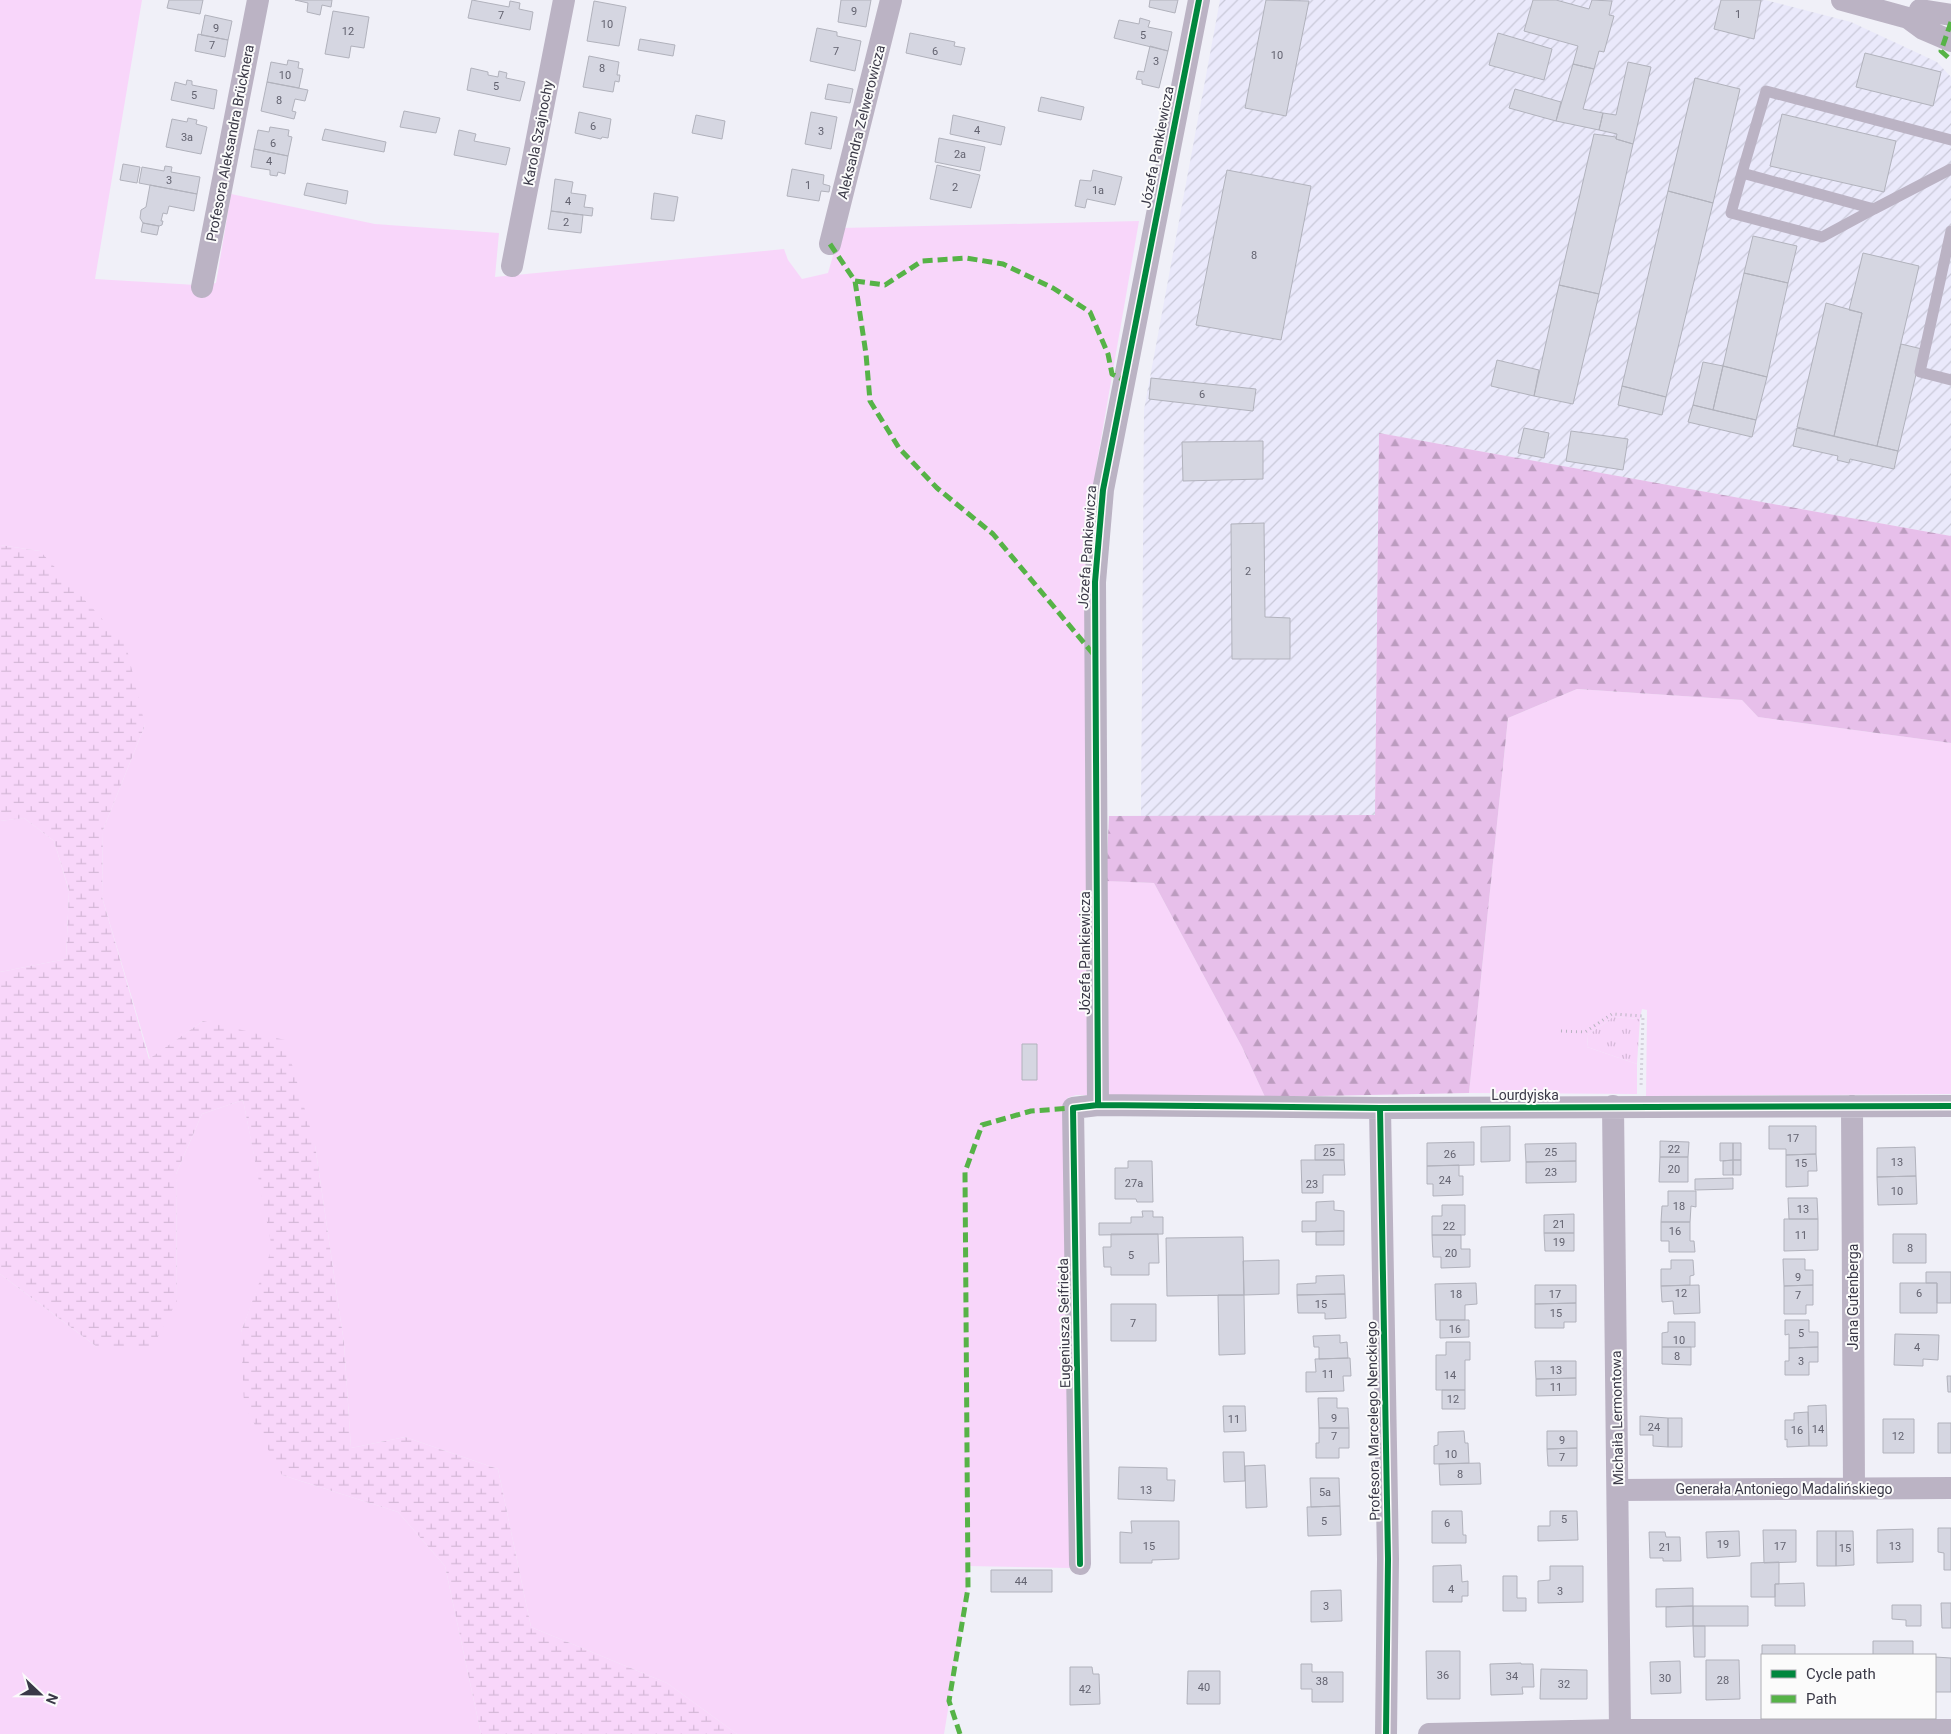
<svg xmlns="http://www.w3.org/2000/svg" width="1951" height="1734" viewBox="0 0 1951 1734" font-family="Roboto,sans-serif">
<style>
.industrial{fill:url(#industrial-furrows)}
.grass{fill:#f8d6fa}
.forest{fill:url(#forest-firs)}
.wetland{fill:url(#wetland-marsh)}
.park{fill:url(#park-tufts)}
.building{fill:#d5d6e1;stroke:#b1b2bc}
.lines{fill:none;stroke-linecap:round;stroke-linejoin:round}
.path{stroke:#b9b4c1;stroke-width:3;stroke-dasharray:1 4;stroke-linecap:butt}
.service{stroke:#bbb3c4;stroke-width:11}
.minor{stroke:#bbb3c4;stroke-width:22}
.quiet{stroke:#56b347;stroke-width:5;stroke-dasharray:10 5;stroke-linecap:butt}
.cycleway-casing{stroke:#fbfbfb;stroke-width:9}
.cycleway{stroke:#00873e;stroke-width:6}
.labels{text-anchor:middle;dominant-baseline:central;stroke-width:4;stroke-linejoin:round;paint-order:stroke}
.number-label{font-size:11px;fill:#62626f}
.street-label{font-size:14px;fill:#3a3947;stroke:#fbfbfb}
</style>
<defs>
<pattern id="industrial-furrows" width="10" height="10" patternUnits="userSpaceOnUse" patternTransform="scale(1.25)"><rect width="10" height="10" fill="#eae9fb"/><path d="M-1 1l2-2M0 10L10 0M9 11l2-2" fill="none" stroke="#c9c9d8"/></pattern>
<pattern id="forest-firs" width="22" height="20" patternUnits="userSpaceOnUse" patternTransform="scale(1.25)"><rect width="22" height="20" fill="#e7bfea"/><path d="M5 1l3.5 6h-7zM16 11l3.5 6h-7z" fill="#bc9cbf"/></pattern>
<pattern id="wetland-marsh" width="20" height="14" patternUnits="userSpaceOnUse" patternTransform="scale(1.25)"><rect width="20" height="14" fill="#f8d6fa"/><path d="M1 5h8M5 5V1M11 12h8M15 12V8" fill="none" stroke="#d5b8d8"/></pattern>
<pattern id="park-tufts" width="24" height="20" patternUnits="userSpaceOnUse" patternTransform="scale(1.25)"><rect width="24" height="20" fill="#f8d6fa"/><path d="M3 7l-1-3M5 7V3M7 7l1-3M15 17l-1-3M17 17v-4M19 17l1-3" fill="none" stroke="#d5b8d8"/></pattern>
</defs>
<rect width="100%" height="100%" fill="#f0f0f8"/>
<path class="industrial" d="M1220 0H1765L1851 22 1937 62 1951 77V536L1379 433 1375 815 1141 816 1144 410Z"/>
<path class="grass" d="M0 0H142L95 279 196 285 216 283 231 194 375 224 499 233 495 277 784 249 788 260 802 279 828 273 841 228 1139 221 1097 462 1086 551 1088 880 1154 883 1242 1047 1265 1097 1076 1095 1067 1098 1070 1568 968 1566 967 1595 944 1734H737L667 1683 531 1627 498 1469 405 1437 351 1448 344 1343 315 1145 203 1021 150 1059 102 897 103 830 145 725 40 551 0 545Z
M1577 689 1742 700 1758 717 1951 743V1094L1646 1096 1647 1010 1642 1009 1640 1019 1613 1017 1588 1035 1587 1047 1637 1064V1094L1469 1093 1508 718Z
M24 818 54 841 69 891 66 959 0 972V821Z
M243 1100 273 1248 241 1332 282 1475 398 1512 445 1566 481 1734H0V1274L97 1347 177 1300 176 1174 202 1114Z"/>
<path class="forest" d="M1379 433 1951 536V743L1758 717 1742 700 1577 689 1508 718 1469 1093 1265 1097 1242 1047 1154 883 1106 881 1109 816 1375 815Z"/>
<path class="wetland" d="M0 545 40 551 126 645 145 725 103 830 102 897 149 1059 203 1021 285 1040 315 1145 344 1343 351 1448 405 1437 498 1469 531 1627 667 1683 737 1734H481L445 1566 398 1512 282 1475 244 1405 241 1332 272 1248 243 1100 202 1114 176 1174 177 1301 153 1346 97 1347 0 1274V972L66 959 69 890 54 841 24 818 0 821Z"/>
<path class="park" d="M1613 1017 1640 1019 1637 1064 1587 1047 1588 1035Z"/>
<path class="building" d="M169 0H203L200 14 167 8Z
M295 0H332L331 7 322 5 320 15 307 12 308 3Z
M472 0 509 7 510 1 520 3 519 9 533 12 530 30 468 18Z
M841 0H871L866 27 838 22Z
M1150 0H1178L1175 13 1149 7Z
M1266 0 1309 1 1286 116 1245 108Z
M1533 0H1556L1589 9 1592 0 1612 1 1609 15 1614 16 1604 52 1599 51 1594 69 1573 64 1578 46 1524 31Z
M1721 0H1761L1754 39 1714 29Z
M594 1 626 7 619 46 587 41Z
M333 11 369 17 364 48 351 46 349 58 325 54Z
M205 15 232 21 228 40 201 35Z
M1140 18 1150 21 1148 27 1172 32 1168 51 1114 38 1119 20 1139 24Z
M817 28 837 32V36L861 41 855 71 810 61Z
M910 33 955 42 954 46 965 48 961 65 906 53Z
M1498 33 1552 49 1544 80 1489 65Z
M198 34 228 40 225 57 195 51Z
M640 39 675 45 673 56 638 50Z
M1150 46 1168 51 1159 88 1142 84V80L1136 79 1138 71 1144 72Z
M1865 53 1941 72 1933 106 1856 87Z
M589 56 619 62 617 75H620L619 82 615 81 613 92 583 87Z
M288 60 299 62 298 68 303 69 299 88 267 82 271 62 287 65Z
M1628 62 1651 67 1633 144 1616 139 1617 134 1599 130 1603 113 1616 115Z
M1573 64 1594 69 1583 109 1603 113 1599 130 1556 121Z
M471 68 488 72V75L498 77 499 71 507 73 506 78 525 82 520 101 467 90Z
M1695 78 1740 89 1713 203 1668 191Z
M187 80 192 81V85L217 90 214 109 171 100 175 82 186 85Z
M267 82 308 90 305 101 295 99 292 111 296 112 294 119 261 111Z
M828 84 853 89 850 103 825 99Z
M1515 89 1561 102 1556 121 1509 108Z
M1041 97 1084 107 1081 120 1038 111Z
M404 111 440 118 436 133 400 127Z
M579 112 611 119 608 138 602 137 601 139 575 133Z
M811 112 837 117 831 149 805 144Z
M1782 114 1896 141 1884 192 1770 166Z
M696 115 725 121 722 139 692 133Z
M953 115 1005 127 1001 145 950 134Z
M188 118 197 120 196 124 207 127 201 154 166 147 172 119 187 122Z
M270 127 289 130 288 136 292 137 288 156 254 149 258 130 269 132Z
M325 129 386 142 384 152 322 140Z
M459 130 476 134 474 141 510 148 506 165 454 155Z
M1594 134 1616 137V139L1633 144 1599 294 1559 285Z
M939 138 985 147 980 171 935 162Z
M254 149 288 156 285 174 278 172 277 176 270 175V170L251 167Z
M123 164 140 167 137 183 120 180Z
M937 165 980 175 971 208 930 199Z
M165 166 172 167 171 172 200 177 197 194 139 183 142 167 164 171Z
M792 169 824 175 823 184 830 186 829 192 821 191 819 201 787 196Z
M1093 170 1122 177 1115 205 1087 199 1085 208 1075 206 1080 180 1091 181Z
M1227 170 1311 186 1281 340 1196 325Z
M555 179 573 182 571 193 586 195 584 207 593 208 592 216 551 211Z
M307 183 348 191 346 204 304 195Z
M150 185 197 194 194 211 169 206 167 214 163 213 161 221H163L162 225 159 226 143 223 140 218 141 210 146 207Z
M1668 191 1713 203 1666 397 1622 386Z
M654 193 678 197 674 221 651 219Z
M551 211 583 215 581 233 548 229Z
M143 223 159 226 157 235 141 232Z
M1753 236 1797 246 1788 283 1744 273Z
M1863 253 1919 266 1877 446 1834 436 1862 313 1849 310Z
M1744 273 1788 283 1767 377 1723 366Z
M1559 285 1599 294 1573 404 1534 396Z
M1826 303 1862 313 1834 436 1797 427Z
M1901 344 1922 349 1898 451 1877 446Z
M1497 360 1539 370 1534 396 1491 386Z
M1703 362 1723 366 1713 410 1693 405Z
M1723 366 1767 377 1756 420 1713 410Z
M1151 378 1256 389 1253 411 1149 399Z
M1622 386 1666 397 1662 415 1618 405Z
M1693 405 1756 420 1752 437 1688 422Z
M1524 428 1549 433 1544 458 1518 453Z
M1797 428 1898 451 1894 469 1850 459 1849 463 1837 460 1838 456 1793 446Z
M1571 431 1628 439 1623 470 1566 461Z
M1263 441V479L1183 481 1182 442Z
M1264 523 1265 617 1290 618V659H1232L1231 524Z
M1022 1044H1037V1080H1022Z
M1510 1126V1161L1481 1162V1127Z
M1769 1126H1816V1154L1786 1155V1149H1769Z
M1660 1141 1689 1142 1688 1157H1660Z
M1474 1142V1165L1427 1166V1143Z
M1576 1143V1161L1526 1162 1525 1144Z
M1720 1143H1733V1160L1720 1161Z
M1733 1143H1741V1160H1733Z
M1344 1144V1160H1315V1145Z
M1915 1147 1916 1176 1877 1177V1148Z
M1816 1154 1817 1171H1808V1186L1786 1187V1155Z
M1660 1157H1688V1182H1659Z
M1301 1160H1344L1345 1175H1323V1193H1302Z
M1733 1160V1175H1723V1161Z
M1733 1160H1741V1175H1733Z
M1128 1161H1152L1153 1202H1137L1136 1199H1115V1168H1128Z
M1576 1161V1182L1526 1183V1162Z
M1459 1165V1176H1463V1195L1433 1196V1184H1427V1166Z
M1916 1176 1917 1204 1878 1205 1877 1177Z
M1733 1178V1189L1695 1190V1179Z
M1668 1191H1696V1207L1691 1206 1690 1222H1661L1662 1206H1668Z
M1788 1198H1817L1818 1219H1789Z
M1334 1201V1210L1344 1211V1231L1302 1232V1221H1316V1202Z
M1442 1205H1465V1235H1432V1216H1442Z
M1142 1211H1153V1217H1163V1234L1099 1235V1223H1131V1217H1143Z
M1574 1214V1233H1544V1215Z
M1784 1219H1818V1250L1784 1251Z
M1661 1222H1690V1241H1694L1695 1252H1669V1241H1661Z
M1344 1231V1245H1316V1232Z
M1544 1233H1574V1251H1545Z
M1111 1234H1158L1159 1263H1149V1275H1111V1267H1104L1103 1247H1111Z
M1893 1234H1926V1263H1893Z
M1432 1235H1461V1249H1470V1267L1441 1268V1257H1433Z
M1243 1237 1244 1295 1167 1296 1166 1238Z
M1783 1259H1805V1270H1813V1285L1784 1286Z
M1279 1260V1294L1244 1295 1243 1261Z
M1671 1260H1693L1694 1275 1690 1276V1285L1661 1286V1269H1671Z
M1926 1272H1951V1303H1937V1283H1926Z
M1344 1275 1345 1294 1297 1295V1284L1316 1283V1276Z
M1476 1283 1477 1304 1465 1305V1320H1436L1435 1284Z
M1900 1283H1937V1313H1900Z
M1535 1285H1576V1303L1535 1304Z
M1699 1285 1700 1313 1674 1314 1673 1301 1662 1302 1661 1286Z
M1813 1285V1305H1806V1314H1784V1286Z
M1345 1294 1346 1318 1325 1319V1313H1298L1297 1295Z
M1218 1295H1244L1245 1354 1219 1355Z
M1576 1303V1322H1564V1328H1535V1304Z
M1111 1304H1156V1341H1111Z
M1440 1320H1469V1337L1440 1338Z
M1785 1320H1809V1332H1818V1347L1789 1348V1334L1785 1335Z
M1668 1322H1695V1347H1662V1333L1668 1332Z
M1895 1334 1939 1335 1938 1360 1923 1359V1366L1894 1365Z
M1340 1335V1343L1347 1342 1348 1358 1319 1359V1347H1314L1313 1336Z
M1446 1342H1470V1360H1465V1390H1436V1355H1446Z
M1662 1347H1691V1365L1662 1364Z
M1818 1347V1362H1809V1375H1785V1361H1789V1348Z
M1350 1358 1351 1376H1343L1344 1391 1306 1392V1372H1316L1315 1359Z
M1535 1361H1576V1378L1536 1379Z
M1947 1376H1951V1392H1948Z
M1576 1378V1395L1536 1396V1379Z
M1442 1390H1465V1409H1442Z
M1318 1398H1337V1408H1348L1349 1428H1319Z
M1826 1405 1827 1446H1809L1808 1406Z
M1223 1406H1245L1246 1431 1224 1432Z
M1808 1412 1809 1446 1787 1447V1439L1785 1440V1420H1794V1413Z
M1640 1416 1668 1418V1447L1653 1446V1435H1640Z
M1668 1418H1682V1447H1668Z
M1883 1419H1914V1453H1883Z
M1938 1423H1951V1453H1938Z
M1319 1428H1349V1448H1339V1458H1316V1443H1319Z
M1464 1431 1465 1443H1468L1469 1463 1434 1464V1446L1438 1445V1432Z
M1547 1431H1577V1448L1547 1449Z
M1577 1448V1466H1548L1547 1449Z
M1223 1452H1244L1245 1481 1224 1482Z
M1480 1463 1481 1484 1440 1485 1439 1464Z
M1265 1465 1267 1507 1246 1508 1245 1466Z
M1119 1467 1167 1468V1480H1175L1174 1501 1118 1499Z
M1310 1478H1339L1340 1506 1311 1507Z
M1340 1506 1341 1535 1308 1536 1307 1507Z
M1432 1511H1462L1463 1535H1466V1543H1432Z
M1550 1511H1577L1578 1540 1538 1541V1526H1550Z
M1131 1521H1179V1559L1152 1560V1563H1120V1532L1132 1533Z
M1938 1528H1951V1570H1944V1553L1938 1552Z
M1913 1529V1562L1877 1563V1530Z
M1763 1530H1796V1562L1764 1563Z
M1739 1531 1740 1556 1707 1558 1706 1532Z
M1817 1531H1836V1566H1817Z
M1836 1531H1853L1854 1565 1836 1566Z
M1649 1532H1665L1666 1537H1680L1681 1561H1663V1558H1650Z
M1779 1562V1584H1775V1597H1751V1563Z
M1461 1565 1462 1582 1468 1581V1596H1462V1602H1433V1566Z
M1550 1566H1583V1602L1538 1603V1581L1550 1580Z
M991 1570H1052V1592H991Z
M1503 1576H1517V1598H1526V1611H1503Z
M1804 1583 1805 1606H1775V1584Z
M1693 1588V1606L1656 1607V1589Z
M1341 1590 1342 1621 1311 1622V1591Z
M1941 1603H1951V1628H1942Z
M1892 1605H1921V1626H1906V1620L1892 1619Z
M1693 1606V1626L1666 1627V1607Z
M1693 1606H1748V1626H1693Z
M1693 1626H1705V1657H1694Z
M1873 1641H1913V1655H1873Z
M1762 1645H1795V1655H1762V1661Z
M1426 1651H1460V1699H1427Z
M1935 1657 1951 1658V1692H1935Z
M1706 1660H1739L1740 1699 1706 1700Z
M1680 1661 1681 1693 1651 1694 1650 1662Z
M1521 1663V1664H1533L1534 1687H1522L1523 1694 1491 1695 1490 1664Z
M1301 1664H1312V1672H1343V1702H1312V1689H1301Z
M1070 1667H1092L1093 1674H1099L1100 1704 1070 1705Z
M1541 1669 1587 1670V1699H1540Z
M1188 1671H1220V1704H1187Z"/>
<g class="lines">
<path class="path" d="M1561 1031 1585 1032 1612 1014 1643 1016 1641 1087"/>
<path class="service" d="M1951 140 1766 91 1742 173 1874 209 1951 169
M1742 173 1731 213 1822 237 1874 209
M1951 231 1920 372 1951 380"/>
<path class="minor" d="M1842 0 1908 18 1923 29 1951 41
M1920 10 1951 15
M830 244 891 0
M512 266 564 0
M202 287 258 0
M1098 1105 1095 582 1103 490 1199 0
M1613 1106 1620 1730
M1852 1106 1854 1489
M1380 1108 1388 1559 1386 1734
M1618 1490 1951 1488
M1080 1564 1073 1108 1098 1105 1380 1108 1951 1106
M1429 1734 1620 1730H1951"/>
<path class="quiet" d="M1951 22 1941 51 1951 60
M830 244 855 281 866 354 870 401 899 448 937 488 993 534 1095 656
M855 281 885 285 922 261 966 258 1003 264 1053 288 1090 312 1108 354 1112 374 1124 380
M960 1734 949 1701 968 1588 965 1172 982 1125 1031 1111 1073 1108"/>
<defs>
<path id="cycleway" d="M1098 1105 1095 582 1103 490 1199 0
M1380 1108 1388 1559 1386 1734
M1080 1564 1073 1108 1098 1105 1380 1108 1951 1106"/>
</defs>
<use href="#cycleway" class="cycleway-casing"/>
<use href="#cycleway" class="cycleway"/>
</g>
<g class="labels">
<g class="number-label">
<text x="854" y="11">9</text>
<text x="1738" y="14">1</text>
<text x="501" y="15">7</text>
<text x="607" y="24">10</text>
<text x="216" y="28">9</text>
<text x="348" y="31">12</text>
<text x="1143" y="35">5</text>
<text x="212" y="45">7</text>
<text x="836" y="51">7</text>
<text x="935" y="51">6</text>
<text x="1277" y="55">10</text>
<text x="1156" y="61">3</text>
<text x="602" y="68">8</text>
<text x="285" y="75">10</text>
<text x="496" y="86">5</text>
<text x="194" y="95">5</text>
<text x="279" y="100">8</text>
<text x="593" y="126">6</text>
<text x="977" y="130">4</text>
<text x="821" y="131">3</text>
<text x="187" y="137">3a</text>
<text x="273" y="143">6</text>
<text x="960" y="154">2a</text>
<text x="269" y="161">4</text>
<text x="169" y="180">3</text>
<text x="808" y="185">1</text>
<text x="955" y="187">2</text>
<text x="1098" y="190">1a</text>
<text x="568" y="201">4</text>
<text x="566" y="222">2</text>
<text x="1254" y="255">8</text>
<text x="1202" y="394">6</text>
<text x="1248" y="571">2</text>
<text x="1793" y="1138">17</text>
<text x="1674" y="1149">22</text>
<text x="1329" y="1152">25</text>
<text x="1551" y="1152">25</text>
<text x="1450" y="1154">26</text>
<text x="1897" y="1162">13</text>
<text x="1801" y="1163">15</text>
<text x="1674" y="1169">20</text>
<text x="1551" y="1172">23</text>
<text x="1445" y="1180">24</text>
<text x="1134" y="1183">27a</text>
<text x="1312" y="1184">23</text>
<text x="1897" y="1191">10</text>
<text x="1679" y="1206">18</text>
<text x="1803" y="1209">13</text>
<text x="1559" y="1224">21</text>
<text x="1449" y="1226">22</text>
<text x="1675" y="1231">16</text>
<text x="1801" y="1235">11</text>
<text x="1559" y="1242">19</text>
<text x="1910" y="1248">8</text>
<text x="1451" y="1253">20</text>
<text x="1131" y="1255">5</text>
<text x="1798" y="1277">9</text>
<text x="1681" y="1293">12</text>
<text x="1919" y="1293">6</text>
<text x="1456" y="1294">18</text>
<text x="1555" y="1294">17</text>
<text x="1798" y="1295">7</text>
<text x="1321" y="1304">15</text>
<text x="1556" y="1313">15</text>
<text x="1133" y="1323">7</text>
<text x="1455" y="1329">16</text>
<text x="1801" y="1333">5</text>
<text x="1679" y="1340">10</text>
<text x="1917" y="1347">4</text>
<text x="1677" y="1356">8</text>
<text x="1801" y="1361">3</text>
<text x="1556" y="1370">13</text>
<text x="1328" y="1374">11</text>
<text x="1450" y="1375">14</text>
<text x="1556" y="1387">11</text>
<text x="1453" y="1399">12</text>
<text x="1334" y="1418">9</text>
<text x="1234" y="1419">11</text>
<text x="1654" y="1427">24</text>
<text x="1818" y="1429">14</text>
<text x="1797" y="1430">16</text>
<text x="1334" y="1436">7</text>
<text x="1898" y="1436">12</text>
<text x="1562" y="1440">9</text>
<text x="1451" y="1454">10</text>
<text x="1562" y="1457">7</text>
<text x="1460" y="1474">8</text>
<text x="1146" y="1490">13</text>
<text x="1325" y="1492">5a</text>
<text x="1564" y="1519">5</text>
<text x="1324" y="1521">5</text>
<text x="1447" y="1523">6</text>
<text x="1723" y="1544">19</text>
<text x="1149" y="1546">15</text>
<text x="1780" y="1546">17</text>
<text x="1895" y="1546">13</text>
<text x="1665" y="1547">21</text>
<text x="1845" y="1548">15</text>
<text x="1021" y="1581">44</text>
<text x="1451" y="1589">4</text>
<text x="1560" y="1591">3</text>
<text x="1326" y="1606">3</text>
<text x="1443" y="1675">36</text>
<text x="1512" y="1676">34</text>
<text x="1665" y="1678">30</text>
<text x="1723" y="1680">28</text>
<text x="1322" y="1681">38</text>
<text x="1564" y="1684">32</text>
<text x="1204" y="1687">40</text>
<text x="1085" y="1689">42</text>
</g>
<g class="street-label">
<text transform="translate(861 122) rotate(-76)">Aleksandra Zelwerowicza</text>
<text transform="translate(538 133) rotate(-79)">Karola Szajnochy</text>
<text transform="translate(230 143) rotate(-79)">Profesora Aleksandra Brücknera</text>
<text transform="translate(1157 147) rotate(-79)">Józefa Pankiewicza</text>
<text transform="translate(1087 547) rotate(-86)">Józefa Pankiewicza</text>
<text transform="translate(1085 953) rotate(-90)">Józefa Pankiewicza</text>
<text x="1525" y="1095">Lourdyjska</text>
<text transform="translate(1853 1297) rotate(-90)">Jana Gutenberga</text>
<text transform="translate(1064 1323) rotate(-91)">Eugeniusza Seifrieda</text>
<text transform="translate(1617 1418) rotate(-91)">Michaiła Lermontowa</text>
<text transform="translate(1373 1421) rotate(-91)">Profesora Marcelego Nenckiego</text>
<text x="1784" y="1489">Generała Antoniego Madalińskiego</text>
</g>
</g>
<rect x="1761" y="1654" width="175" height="65" fill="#fbfbfb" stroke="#aeadb3"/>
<rect x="1771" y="1670" width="25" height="8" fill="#00873e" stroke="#aeadb3"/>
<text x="1806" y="1679" font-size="15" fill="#3a3947">Cycle path</text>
<rect x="1771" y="1695" width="25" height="8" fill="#56b347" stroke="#aeadb3"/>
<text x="1806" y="1704" font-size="15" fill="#3a3947">Path</text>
<g transform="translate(40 1694) rotate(112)" stroke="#fbfbfb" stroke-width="4" paint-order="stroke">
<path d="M0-4L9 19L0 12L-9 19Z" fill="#3a3947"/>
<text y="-8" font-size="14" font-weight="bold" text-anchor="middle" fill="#3a3947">N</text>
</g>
</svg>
